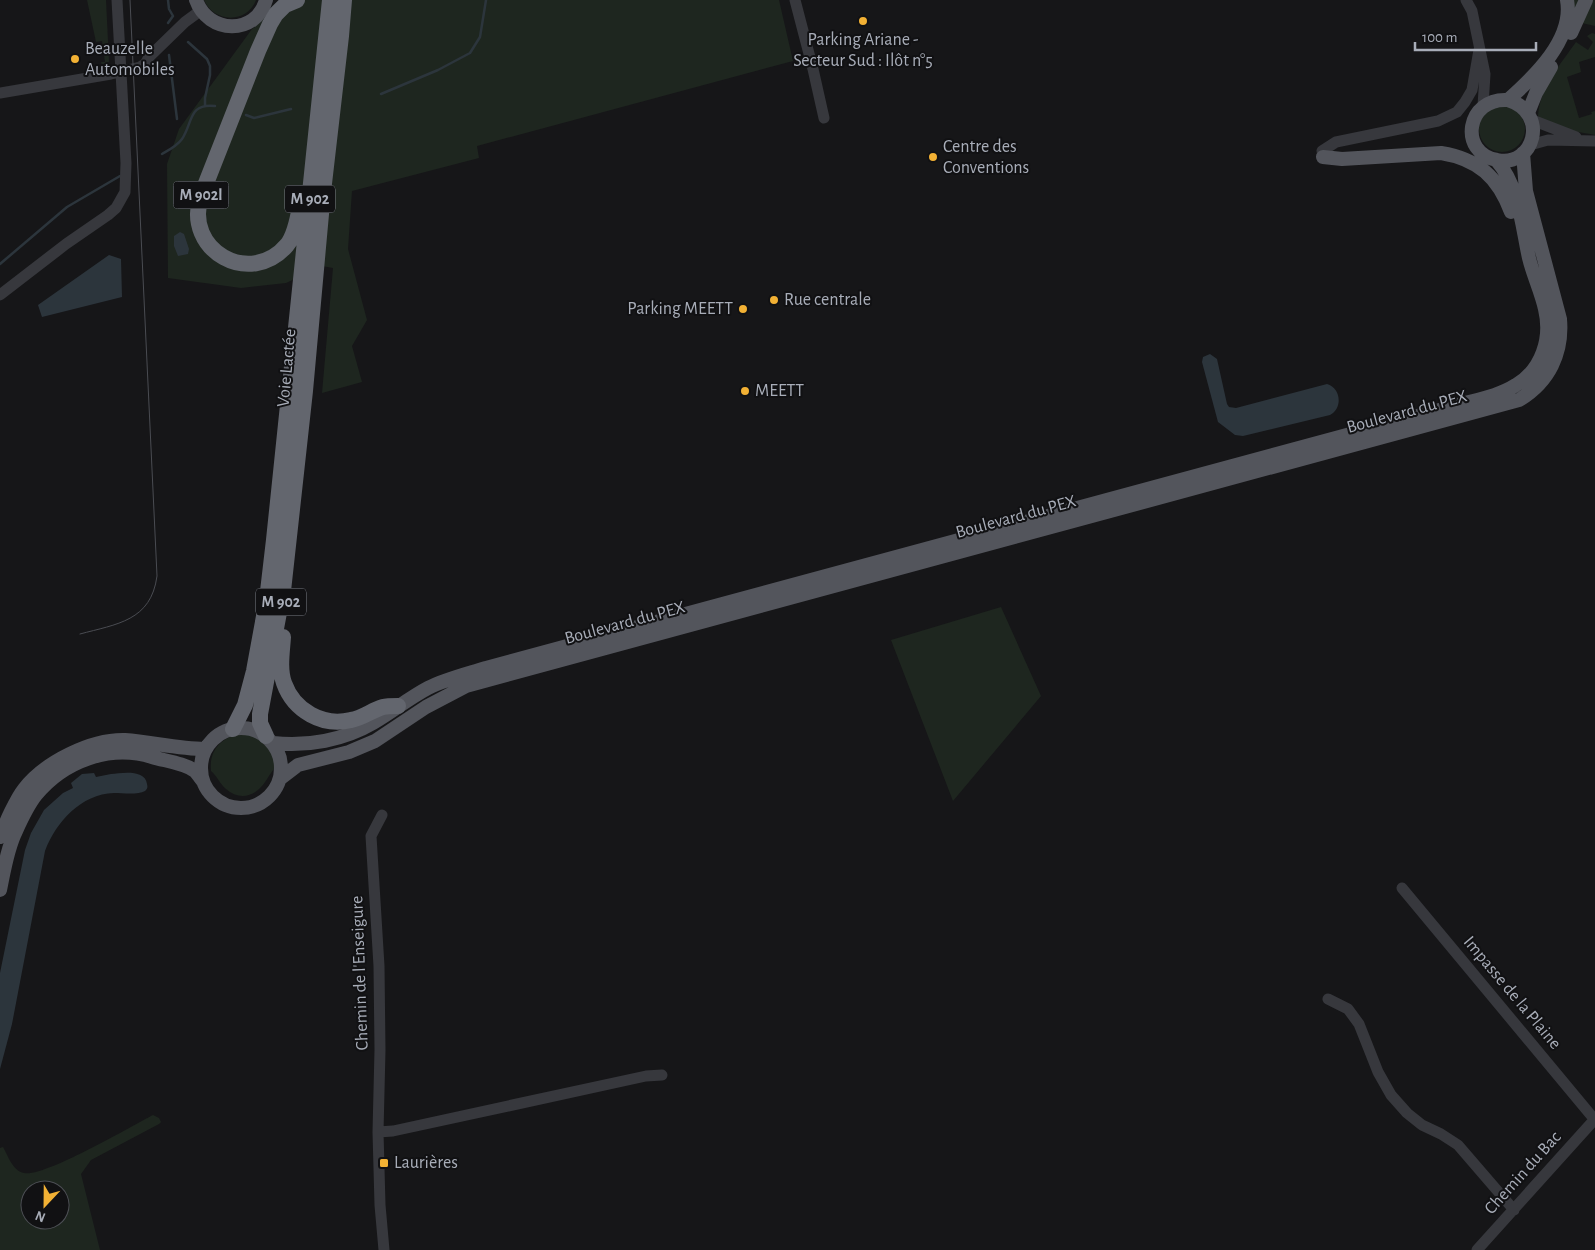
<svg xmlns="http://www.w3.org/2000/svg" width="1595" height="1250" viewBox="0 0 1595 1250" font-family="'Alegreya Sans',sans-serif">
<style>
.green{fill:#1e261f;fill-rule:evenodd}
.water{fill:#2c353c}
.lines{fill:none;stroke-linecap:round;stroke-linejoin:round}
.stream{stroke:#2c353c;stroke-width:2.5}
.minor{stroke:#37383d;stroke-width:11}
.major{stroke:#53555c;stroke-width:14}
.highway{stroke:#63666e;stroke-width:16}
.tram{stroke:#4a4c52;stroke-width:1}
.poi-dot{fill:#f2b134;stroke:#111113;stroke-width:2}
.labels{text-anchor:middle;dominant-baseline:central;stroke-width:4;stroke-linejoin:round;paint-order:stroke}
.shield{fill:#111113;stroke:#7b7e86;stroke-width:1}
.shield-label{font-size:16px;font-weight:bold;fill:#a8adb8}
.poi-label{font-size:18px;fill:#a8adb8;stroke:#111113;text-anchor:start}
.street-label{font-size:18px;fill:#a8adb8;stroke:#111113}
</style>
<rect width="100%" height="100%" fill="#161618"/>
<path class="green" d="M87 0H106L109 61 106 69H103L101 62H105L102 41 96 42Z
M204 0H256C247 24 214 23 204 0Z
M280 0H779L793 61 477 146 479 158 352 191 348 249 367 320 352 346 362 382 322 393 333 268 322 266 286 283 241 288 168 278 167 164 179 129 252 29C265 20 269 5 280 0Z
M1560 0H1595V26L1564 19 1563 5Z
M1592 33 1595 34V57L1579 62 1581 72 1567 77 1579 118 1592 114 1591 112 1595 111V135C1581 132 1546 128 1538 116 1540 87 1560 65 1576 42L1588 50 1593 42 1587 36Z
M1479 129a23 23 0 1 1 46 0a23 23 0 1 1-46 0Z
M1001 607 1041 696 953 801 891 640Z
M238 734C261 734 274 745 275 768 269 774 267 781 261 787 251 798 237 799 226 789 220 784 217 776 211 771 209 751 220 739 238 734Z
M153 1115 159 1118 161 1122 159 1124 91 1160 81 1174 100 1250H0V1148L3 1147C8 1156 13 1171 24 1173 43 1178 132 1126 153 1115ZM30 1190H60V1220H30Z"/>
<path class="water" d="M180 232 184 234 189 249 188 254 178 256 174 246V236Z
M109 255 121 259 122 297 42 317 38 305Z
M1210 354 1217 359 1227 404 1229 407 1236 408 1327 384C1341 388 1343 408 1330 415L1243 436 1235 435 1218 422 1202 362 1203 357Z
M94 773 96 777C101 776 106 775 111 774 122 773 145 769 147 784 148 788 147 789 145 791 138 795 123 793 114 793 81 794 56 822 45 851L12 1024 0 1069V973L25 850 31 833 44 810 63 793 73 788 71 783 82 774Z"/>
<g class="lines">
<path class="stream" d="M168 23 173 16 169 9 168 0
M188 42 207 59 210 66V75L205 98V105
M169 55 177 119
M381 94 438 70 470 53 480 37 486 0
M246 115 254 118 291 109
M162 154C169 150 177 146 182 139 193 123 188 103 215 106
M0 264 67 207 120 176"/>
<path class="minor" d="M795 0 813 69 824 118
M1466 0 1472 11 1485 74 1483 106
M0 93 111 74 140 67 145 64 149 57 185 22 200 11
M1532 120 1576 137
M1530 145 1548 140 1595 141
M1322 151 1336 142 1438 121 1457 112 1465 102 1472 90 1479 50
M0 295 66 244 108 215 116 208 125 192 126 163 117 0
M382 815 371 836 379 966 380 1050 378 1132 380 1205 384 1250
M1402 888 1595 1120
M1328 999 1348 1009 1359 1024 1378 1072 1391 1095 1407 1113 1422 1125 1441 1134 1458 1145 1514 1210
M378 1132 393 1131 646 1076 662 1075
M1477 1250 1595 1119"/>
<path class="major" d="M196 0C208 34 256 36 266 0
M1571 33 1586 0
M1508 100C1550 113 1534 168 1497 160 1458 153 1466 97 1508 100 1535 76 1574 39 1567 0
M1528 113 1536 93 1551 67
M1323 157 1342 159 1441 153C1478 159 1498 177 1511 212
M201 768a40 40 0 1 1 80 0a40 40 0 1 1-80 0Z
M273 743C307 747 344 740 373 723 392 712 409 698 428 688 446 679 467 674 486 668L1469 402C1485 398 1502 394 1516 385 1542 370 1552 338 1545 309 1541 291 1533 275 1529 258 1522 226 1519 186 1497 161
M281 778 298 765 349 752 375 741 426 707 466 686 1519 400C1549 382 1563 353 1560 319L1526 191 1523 153
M0 837C5 824 16 799 24 789 45 762 91 739 125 740 152 742 178 749 205 749
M0 890C4 871 7 849 16 831 21 820 28 805 36 795 64 761 110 744 152 757 165 761 184 763 195 771 198 774 200 778 202 780"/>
<path class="highway" d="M297 0 285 5 276 14 270 24 258 51 201 196C183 251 251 288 287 245 295 235 298 218 300 206
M283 637C282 652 279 669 284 683 294 711 323 727 351 720 363 718 372 710 383 707 387 706 393 706 398 706
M233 729 245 705 254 671 267 600 274 540 330 0
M266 736 260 723V714L283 591 305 391 323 192 341 36 344 0"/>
<path class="tram" d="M80 634C117 624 151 621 157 576L130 0"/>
</g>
<g class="poi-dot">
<circle cx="863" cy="21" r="5"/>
<circle cx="75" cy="59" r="5"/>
<circle cx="933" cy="157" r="5"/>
<circle cx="774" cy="300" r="5"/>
<circle cx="743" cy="309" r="5"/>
<circle cx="745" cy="391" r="5"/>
<rect x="379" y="1158" width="10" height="10" rx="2.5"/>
</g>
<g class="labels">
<g class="shield">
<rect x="173.5" y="181.5" width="55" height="27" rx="4"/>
<rect x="285" y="185.5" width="50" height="27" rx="4"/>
<rect x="256" y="588.5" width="50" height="27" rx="4"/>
</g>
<g class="shield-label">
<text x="201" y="195">M 902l</text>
<text x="310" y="199">M 902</text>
<text x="281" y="602">M 902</text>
</g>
<g class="poi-label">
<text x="863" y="40" text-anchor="middle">Parking Ariane -<tspan x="863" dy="21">Secteur Sud : Ilôt n°5</tspan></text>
<text x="85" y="49">Beauzelle<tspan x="85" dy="21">Automobiles</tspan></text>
<text x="943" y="147">Centre des<tspan x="943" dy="21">Conventions</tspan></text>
<text x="784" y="300">Rue centrale</text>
<text x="733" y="309" text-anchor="end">Parking MEETT</text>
<text x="755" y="391">MEETT</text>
<text x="394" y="1163">Laurières</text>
</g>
<g class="street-label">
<text transform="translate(287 368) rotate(-85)">Voie Lactée</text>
<text transform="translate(1407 412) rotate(-15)">Boulevard du PEX</text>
<text transform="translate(1016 517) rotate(-15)">Boulevard du PEX</text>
<text transform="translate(625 623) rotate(-15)">Boulevard du PEX</text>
<text transform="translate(360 973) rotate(-92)">Chemin de l'Enseigure</text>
<text transform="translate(1512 993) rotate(50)">Impasse de la Plaine</text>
<text transform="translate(1523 1173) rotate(-48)">Chemin du Bac</text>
</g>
</g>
<g transform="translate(45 1205) rotate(202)"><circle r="24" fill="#111113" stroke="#4d4f55"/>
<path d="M0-4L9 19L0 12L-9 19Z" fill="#f2b134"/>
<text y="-8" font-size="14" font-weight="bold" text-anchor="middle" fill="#a8adb8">N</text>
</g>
<path d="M1415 42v8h121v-8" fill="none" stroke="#a8adb8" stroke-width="2.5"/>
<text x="1422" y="42" font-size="15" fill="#a8adb8" stroke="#111113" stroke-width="4" paint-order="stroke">100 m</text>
</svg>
